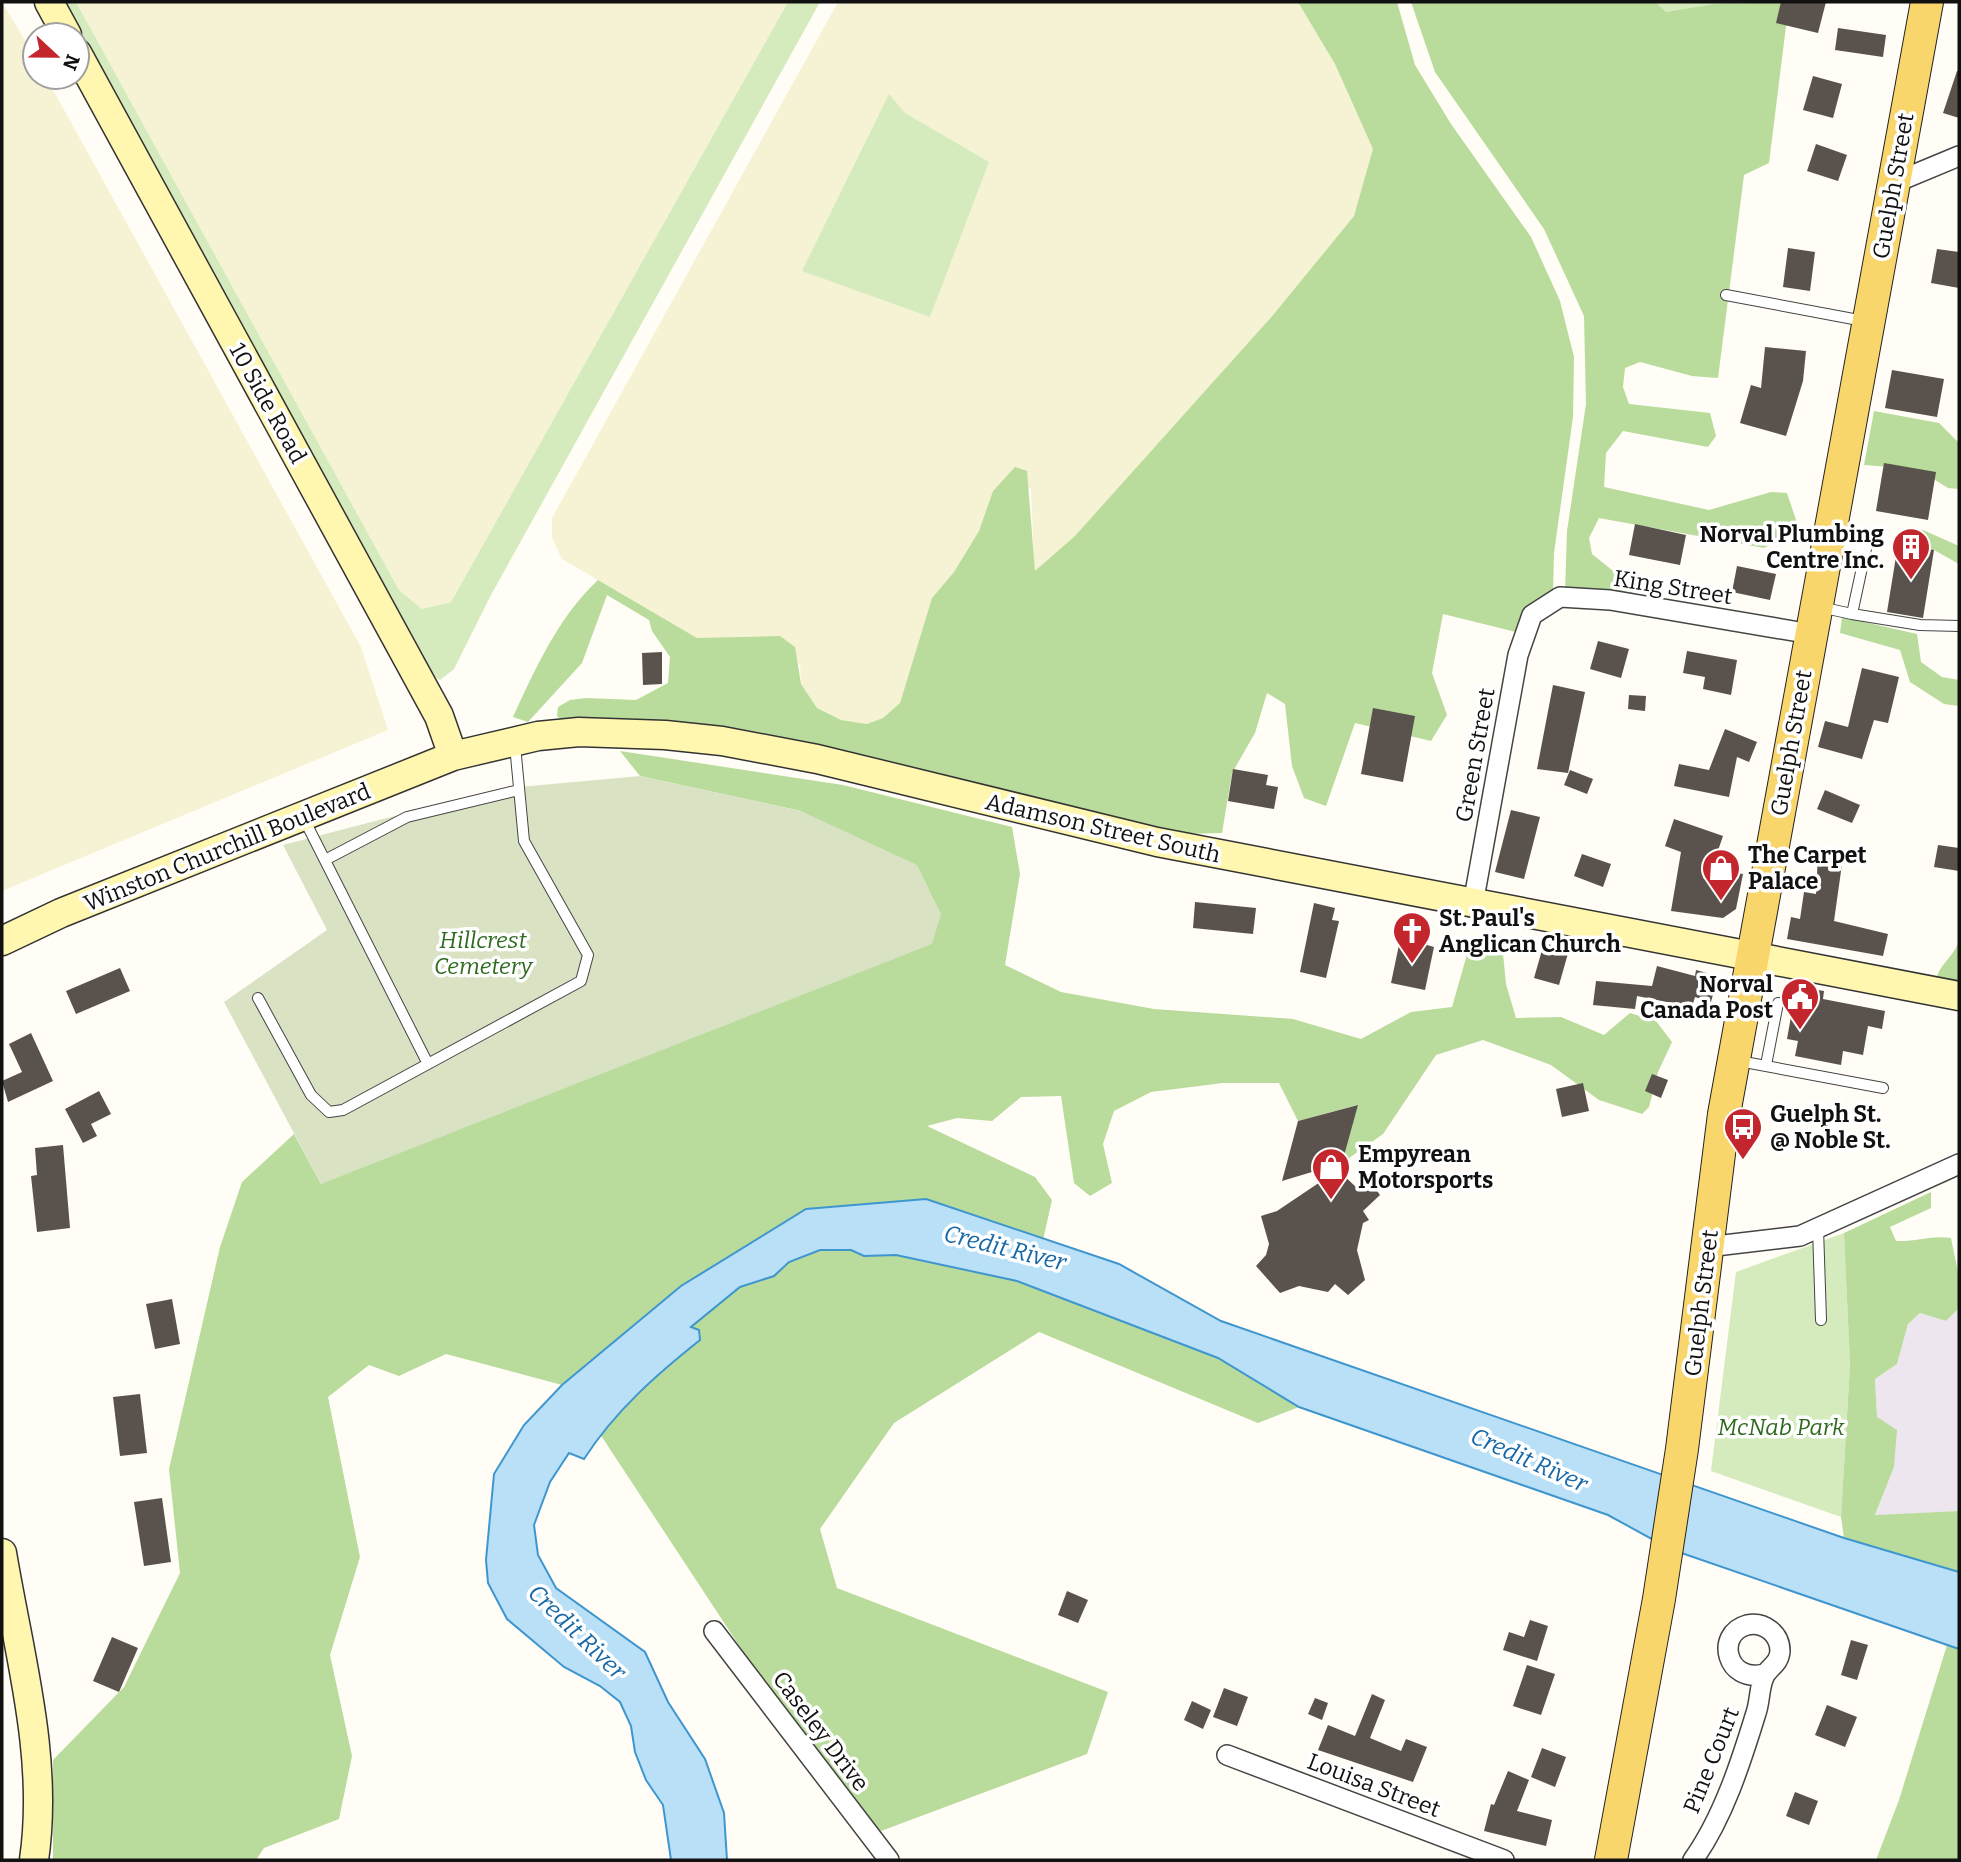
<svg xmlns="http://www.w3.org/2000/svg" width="1961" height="1862" viewBox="0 0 1961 1862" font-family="Bitter,serif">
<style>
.industrial{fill:#eee6ef}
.farmland{fill:#f6f3d4}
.green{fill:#d5ebbd}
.forest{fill:#b9dc9c}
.cemetery{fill:#d9e3c4}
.water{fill:#b9e0f7;stroke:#3f96cf;stroke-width:2}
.building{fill:#5a524d}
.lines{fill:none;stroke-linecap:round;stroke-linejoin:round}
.service-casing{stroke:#444;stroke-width:12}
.minor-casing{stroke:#444;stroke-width:22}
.secondary-casing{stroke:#333;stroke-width:31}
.primary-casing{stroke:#222;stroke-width:34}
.service{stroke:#fff;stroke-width:10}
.minor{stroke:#fff;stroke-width:19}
.secondary{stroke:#fff6b0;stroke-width:28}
.primary{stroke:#f9d66b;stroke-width:32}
.labels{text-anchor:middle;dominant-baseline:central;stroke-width:7;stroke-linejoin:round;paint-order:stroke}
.street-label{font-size:23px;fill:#111;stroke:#fff}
.poi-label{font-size:23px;font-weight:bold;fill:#111;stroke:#fff;text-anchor:start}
.park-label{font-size:23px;font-style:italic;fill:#2f6b1f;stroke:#fff}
.water-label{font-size:24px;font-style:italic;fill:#1768a6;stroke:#fff}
</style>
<rect width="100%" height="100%" fill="#fffdf5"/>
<path class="industrial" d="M1959 1308V1511L1875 1516 1894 1467 1877 1417 1875 1379 1897 1364 1908 1324 1920 1313 1946 1321Z"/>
<path class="farmland" d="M2 2 35 57V77H46L361 647 388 730 2 891Z
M76 2H788L451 602 422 609 399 590Z
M838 2H1370L1492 238 1036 615 1031 488 993 491 979 531 954 572 932 598 900 703 883 718 867 724 841 720 817 708 801 684 800 664 697 638 562 559 552 538V518Z"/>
<path class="green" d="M65 2H76L399 590 422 609 451 602 788 2H820L491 595 454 669 440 680 431 674Z
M1655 2H1747L1665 12Z
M889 94 905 113 989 162 930 317 802 271Z
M1844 1233 1850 1365 1841 1517 1711 1471 1736 1272Z"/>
<path class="forest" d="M1298 2H1397L1415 65 1451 124 1531 237 1560 301 1574 357 1573 417 1554 553 1553 593 1520 633 1443 614 1432 673 1447 715 1431 741 1355 723 1326 806 1304 798 1292 766 1285 704 1267 693 1255 733 1232 773 1222 833 1183 834 1047 803 876 759 766 736 563 722 557 716 558 707 570 700 586 698 636 700 668 683 670 657 652 631 649 620 607 595 582 663 528 722 513 717C535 669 559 616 598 580L697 638 780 636 795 647 801 684 817 708 841 720 867 724 883 718 900 703 932 598 954 572 979 531 993 491 1015 467 1027 471 1035 571 1075 536 1274 314 1354 216 1373 149 1335 64Z
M1411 2H1655L1666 12 1715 4 1789 2 1769 163 1744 175 1718 378 1692 376 1640 362 1625 368 1623 387 1629 404 1710 413 1716 436 1708 447 1623 431 1606 453 1604 487 1709 510 1771 492 1787 493 1799 529 1764 548 1599 518 1589 538 1592 554 1627 582 1635 595 1565 593 1567 531 1586 404 1584 316 1544 229 1435 72Z
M1874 411 1939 423 1959 443V489L1948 488 1917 469 1864 465Z
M1923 530 1959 546V564L1934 550 1898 544 1899 533Z
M1842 617 1917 634 1921 662 1942 677 1959 680V706L1944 704 1910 682 1900 650 1840 633Z
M620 751 843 785 1012 827 1020 874 1005 965 1061 992 1154 1009 1293 1019 1361 1039 1411 1012 1452 1007 1468 951 1503 953 1506 984 1516 1018 1561 1017 1604 1035 1630 1013 1656 1021 1672 1042 1658 1072 1649 1107 1642 1114 1599 1100 1551 1065 1483 1040 1436 1055 1383 1134 1342 1163 1357 1105 1298 1121 1279 1083H1223L1151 1092 1114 1111 1103 1144 1112 1183 1090 1196 1074 1183 1061 1096 1021 1097 992 1121 957 1118 927 1126 1035 1177 1052 1200 1043 1240 926 1199 681 1286 562 1385 446 1354 399 1376 369 1365 328 1397 360 1557 330 1655 352 1756 339 1819 264 1848 256 1860H53V1760L124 1687 180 1573 169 1469 220 1247 242 1182 294 1134 321 1184 801 811 640 776Z
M1959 940V981L1937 976C1942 962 1956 954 1959 940Z
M1931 1192V1208L1890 1227 1896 1241C1915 1242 1931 1235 1951 1238L1959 1277V1308L1946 1321 1920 1313 1908 1324 1897 1364 1875 1379 1877 1417 1897 1430 1894 1467 1875 1515 1959 1511V1572L1844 1538 1841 1517 1850 1365 1844 1233Z
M820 1250H851L864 1256 896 1255 1017 1281 1218 1358 1299 1407 1258 1423 1039 1332 894 1423 820 1529 837 1588 1108 1692 1087 1754 865 1837 600 1434 649 1380 700 1340 690 1328 740 1287 774 1276 789 1262Z
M1947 1645 1959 1650V1860H1876L1899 1800Z"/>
<path class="cemetery" d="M640 776 801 811 917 865 941 914 932 944 321 1184 224 1002 327 930 283 845 498 789Z"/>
<path class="water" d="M926 1199 1119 1264 1221 1321 1844 1538 1959 1572V1649L1670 1549 1608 1515 1299 1407 1218 1358 1017 1281 896 1255 864 1256 851 1250H820L789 1262 774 1276 740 1287 691 1327 699 1330 700 1340C656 1375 615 1411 584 1459L569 1453 550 1482 534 1525 538 1555 556 1588 645 1652 668 1702 705 1759 724 1813 727 1860H671L663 1805 646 1780 635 1752 631 1726 620 1702 600 1686 564 1667 507 1619 488 1583 486 1560 494 1474 524 1425 562 1385 681 1286 806 1209Z"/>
<path class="building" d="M1781 2H1826L1818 33 1776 23Z
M1838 28 1886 35 1883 57 1835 50Z
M1957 71H1959V118L1943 113Z
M1813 76 1842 84 1833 118 1803 110Z
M1816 144 1847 155 1838 181 1807 171Z
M1788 248 1815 252 1810 291 1783 287Z
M1937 249 1959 252V288L1931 283Z
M1765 347 1806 351 1803 381 1786 436 1740 423 1751 385 1761 388Z
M1892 370 1944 379 1937 417 1885 408Z
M1884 463 1936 472 1928 520 1876 511Z
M1635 524 1686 535 1680 565 1629 555Z
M1898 544 1934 550 1923 618 1887 612Z
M1737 566 1776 574 1770 600 1732 592Z
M1598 641 1629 649 1621 678 1590 669Z
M1687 651 1737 660 1731 695 1703 689 1705 677 1683 673Z
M662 652V684L643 685 642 653Z
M1862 668 1899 677 1888 723 1874 720 1862 759 1818 747 1825 721 1848 727Z
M1553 685 1585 692 1568 773 1537 769Z
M1629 695 1646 696 1645 711 1628 709Z
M1373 708 1415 716 1403 782 1361 774Z
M1725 729 1757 742 1749 762 1737 757 1729 797 1674 786 1679 764 1709 770Z
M1233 769 1268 775 1266 785 1278 787 1274 809 1228 801Z
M1570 770 1593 779 1587 794 1564 785Z
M1825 790 1860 805 1852 823 1817 809Z
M1511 810 1540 817 1524 879 1495 872Z
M1674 819 1723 836 1712 868 1743 874 1736 909 1723 918 1671 911 1681 852 1665 846Z
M1938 845 1959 848V871L1934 867Z
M1582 854 1611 864 1603 887 1574 876Z
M1818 855 1843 857 1834 921 1888 934 1883 956 1787 939 1791 917 1800 919 1804 892 1816 894Z
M1195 902 1256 908 1253 934 1193 928Z
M1314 903 1335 908 1332 920 1339 921 1326 978 1300 972Z
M1410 935 1429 938 1427 945 1434 947 1425 990 1391 983 1400 940 1409 941Z
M1544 943 1569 950 1559 985 1534 978Z
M1657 966 1695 976 1696 970 1718 976 1711 1002 1695 997 1692 1007 1637 996 1635 1009 1593 1005 1596 981 1652 986Z
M120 968 130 991 76 1014 66 991Z
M1806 988 1824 991 1823 999 1885 1011 1882 1029 1868 1026 1863 1055 1843 1051 1841 1065 1795 1056 1798 1041 1787 1039 1795 994 1804 996Z
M31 1033 53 1081 8 1102 2 1081 22 1072 9 1044Z
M1652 1074 1668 1080 1661 1098 1645 1091Z
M1583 1083 1589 1111 1562 1117 1556 1089Z
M99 1091 111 1114 91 1124 97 1136 83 1143 65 1109Z
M1358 1105 1342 1163 1282 1181 1298 1121Z
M63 1145 70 1228 37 1232 31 1176 37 1175 35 1148Z
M1338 1170 1358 1189 1369 1180 1380 1195 1363 1211 1369 1220 1363 1223 1357 1250 1365 1280 1348 1295 1335 1284 1328 1292 1299 1286 1280 1293 1256 1266 1266 1255 1269 1244 1261 1216 1277 1211Z
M172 1299 180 1344 155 1349 146 1304Z
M140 1394 147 1453 120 1456 113 1397Z
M162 1498 171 1562 144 1566 134 1502Z
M1067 1591 1088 1600 1078 1623 1058 1615Z
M1530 1620 1548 1626 1537 1661 1503 1650 1509 1632 1524 1637Z
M112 1637 138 1648 119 1692 93 1681Z
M1851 1640 1868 1645 1857 1680 1841 1675Z
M1527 1665 1555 1674 1541 1715 1513 1706Z
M1224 1688 1248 1697 1237 1726 1213 1717Z
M1372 1694 1385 1700 1370 1738 1401 1751 1406 1739 1427 1747 1413 1782 1318 1750 1328 1725 1355 1736Z
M1315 1698 1328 1703 1322 1720 1308 1714Z
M1192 1701 1211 1710 1203 1729 1184 1720Z
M1827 1705 1857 1717 1845 1747 1815 1735Z
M1542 1748 1566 1757 1555 1787 1531 1777Z
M1508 1771 1529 1780 1517 1811 1552 1820 1546 1846 1484 1831 1491 1804 1494 1805Z
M1795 1792 1818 1801 1809 1825 1786 1816Z"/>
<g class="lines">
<defs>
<path id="service" d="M1726 295 1864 321
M1820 607 1852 614 1866 549 1832 544
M1852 614 1920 625 1959 626
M303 817 428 1064
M325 860 407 817 519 790
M258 998 311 1095 329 1112 343 1110 581 981 588 955 524 841 515 745
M1739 1061 1883 1088
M1766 1065 1778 1003
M1818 1228 1821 1320"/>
<path id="minor" d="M1894 183 1959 156
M1473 904 1518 655 1532 615 1560 597 1610 600 1811 634
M1707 1247 1800 1236 1959 1164
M714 1631 889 1860
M1227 1755 1504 1860
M1693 1860C1723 1818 1741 1762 1756 1713 1760 1702 1759 1688 1764 1677 1768 1667 1779 1665 1780 1651 1780 1634 1764 1621 1747 1625 1714 1634 1727 1684 1764 1674"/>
<path id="secondary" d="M49 2 67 35
M77 53 439 716 453 756
M2 941 61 913 453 756 538 736 579 732 665 735 722 741 817 759 1157 842 1959 996
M2 1553C19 1655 49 1757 34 1860"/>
<path id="primary" d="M1611 1860 1659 1599 1682 1449 1724 1114 1927 2"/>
</defs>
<use href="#service" class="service-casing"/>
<use href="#minor" class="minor-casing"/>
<use href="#secondary" class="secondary-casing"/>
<use href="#primary" class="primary-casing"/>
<use href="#service" class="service"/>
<use href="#minor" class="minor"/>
<use href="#secondary" class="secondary"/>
<use href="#primary" class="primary"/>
</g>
<defs>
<symbol id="building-pin" viewBox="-11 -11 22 30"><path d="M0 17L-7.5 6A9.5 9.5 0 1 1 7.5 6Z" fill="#c4262e" stroke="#fff"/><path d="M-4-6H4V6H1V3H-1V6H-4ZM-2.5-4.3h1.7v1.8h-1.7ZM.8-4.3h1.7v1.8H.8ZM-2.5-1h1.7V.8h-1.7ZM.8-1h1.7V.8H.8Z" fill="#fff"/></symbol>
<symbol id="shop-pin" viewBox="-11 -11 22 30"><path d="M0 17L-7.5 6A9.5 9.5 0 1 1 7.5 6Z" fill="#c4262e" stroke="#fff"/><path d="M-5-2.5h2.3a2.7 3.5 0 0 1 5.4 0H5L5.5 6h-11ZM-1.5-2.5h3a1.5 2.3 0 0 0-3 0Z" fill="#fff"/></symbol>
<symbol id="church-pin" viewBox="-11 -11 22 30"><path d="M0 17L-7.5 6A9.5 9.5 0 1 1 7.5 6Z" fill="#c4262e" stroke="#fff"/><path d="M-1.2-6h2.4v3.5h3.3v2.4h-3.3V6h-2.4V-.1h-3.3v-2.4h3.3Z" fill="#fff"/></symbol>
<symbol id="civic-pin" viewBox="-11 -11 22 30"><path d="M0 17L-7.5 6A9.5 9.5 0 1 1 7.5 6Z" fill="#c4262e" stroke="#fff"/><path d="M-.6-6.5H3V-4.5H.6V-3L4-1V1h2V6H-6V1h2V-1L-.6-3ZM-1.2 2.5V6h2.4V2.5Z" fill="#fff"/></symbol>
<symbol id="bus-pin" viewBox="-11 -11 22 30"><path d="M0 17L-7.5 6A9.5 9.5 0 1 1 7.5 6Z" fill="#c4262e" stroke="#fff"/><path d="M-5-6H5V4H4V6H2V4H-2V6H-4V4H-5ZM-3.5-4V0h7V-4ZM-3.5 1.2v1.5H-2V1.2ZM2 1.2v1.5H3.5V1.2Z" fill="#fff"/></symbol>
</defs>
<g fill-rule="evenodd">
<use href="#building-pin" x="1889" y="525" width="44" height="60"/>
<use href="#shop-pin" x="1699" y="846" width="44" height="60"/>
<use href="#church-pin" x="1390" y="909" width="44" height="60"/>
<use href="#civic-pin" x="1778" y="975" width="44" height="60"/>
<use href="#bus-pin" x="1721" y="1105" width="44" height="60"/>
<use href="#shop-pin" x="1309" y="1145" width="44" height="60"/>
</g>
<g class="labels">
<g class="street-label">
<text transform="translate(1893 186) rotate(-80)">Guelph Street</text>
<text transform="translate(268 403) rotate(61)">10 Side Road</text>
<text transform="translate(1673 587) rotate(9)">King Street</text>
<text transform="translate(1791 743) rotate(-80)">Guelph Street</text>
<text transform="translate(1475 755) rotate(-80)">Green Street</text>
<text transform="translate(1103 828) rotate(13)">Adamson Street South</text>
<text transform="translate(227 847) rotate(-22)">Winston Churchill Boulevard</text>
<text transform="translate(1701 1303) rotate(-83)">Guelph Street</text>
<text transform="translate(821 1731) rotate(53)">Caseley Drive</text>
<text transform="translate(1711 1760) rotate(-68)">Pine Court</text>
<text transform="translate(1374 1785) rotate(21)">Louisa Street</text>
</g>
<g class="poi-label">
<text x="1884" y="534" text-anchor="end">Norval Plumbing<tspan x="1884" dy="26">Centre Inc.</tspan></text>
<text x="1748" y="855">The Carpet<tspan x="1748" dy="26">Palace</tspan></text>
<text x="1439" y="918">St. Paul's<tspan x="1439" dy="26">Anglican Church</tspan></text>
<text x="1773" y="984" text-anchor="end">Norval<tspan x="1773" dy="26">Canada Post</tspan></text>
<text x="1770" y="1114">Guelph St.<tspan x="1770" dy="26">@ Noble St.</tspan></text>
<text x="1358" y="1154">Empyrean<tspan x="1358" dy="26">Motorsports</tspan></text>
</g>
<g class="park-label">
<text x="483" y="940">Hillcrest<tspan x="483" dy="26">Cemetery</tspan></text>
<text x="1781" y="1427">McNab Park</text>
</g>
<g class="water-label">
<text transform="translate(1005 1248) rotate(14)">Credit River</text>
<text transform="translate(1529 1460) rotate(24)">Credit River</text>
<text transform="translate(577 1632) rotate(44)">Credit River</text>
</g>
</g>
<rect width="1961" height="1862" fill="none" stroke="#111111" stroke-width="7"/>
<g transform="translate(56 56) rotate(112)"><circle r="33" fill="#ffffff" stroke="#a0a0a0" stroke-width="2"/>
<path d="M0-5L12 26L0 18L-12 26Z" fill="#c4262e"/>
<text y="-10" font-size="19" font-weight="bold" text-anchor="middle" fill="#111111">N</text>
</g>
</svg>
